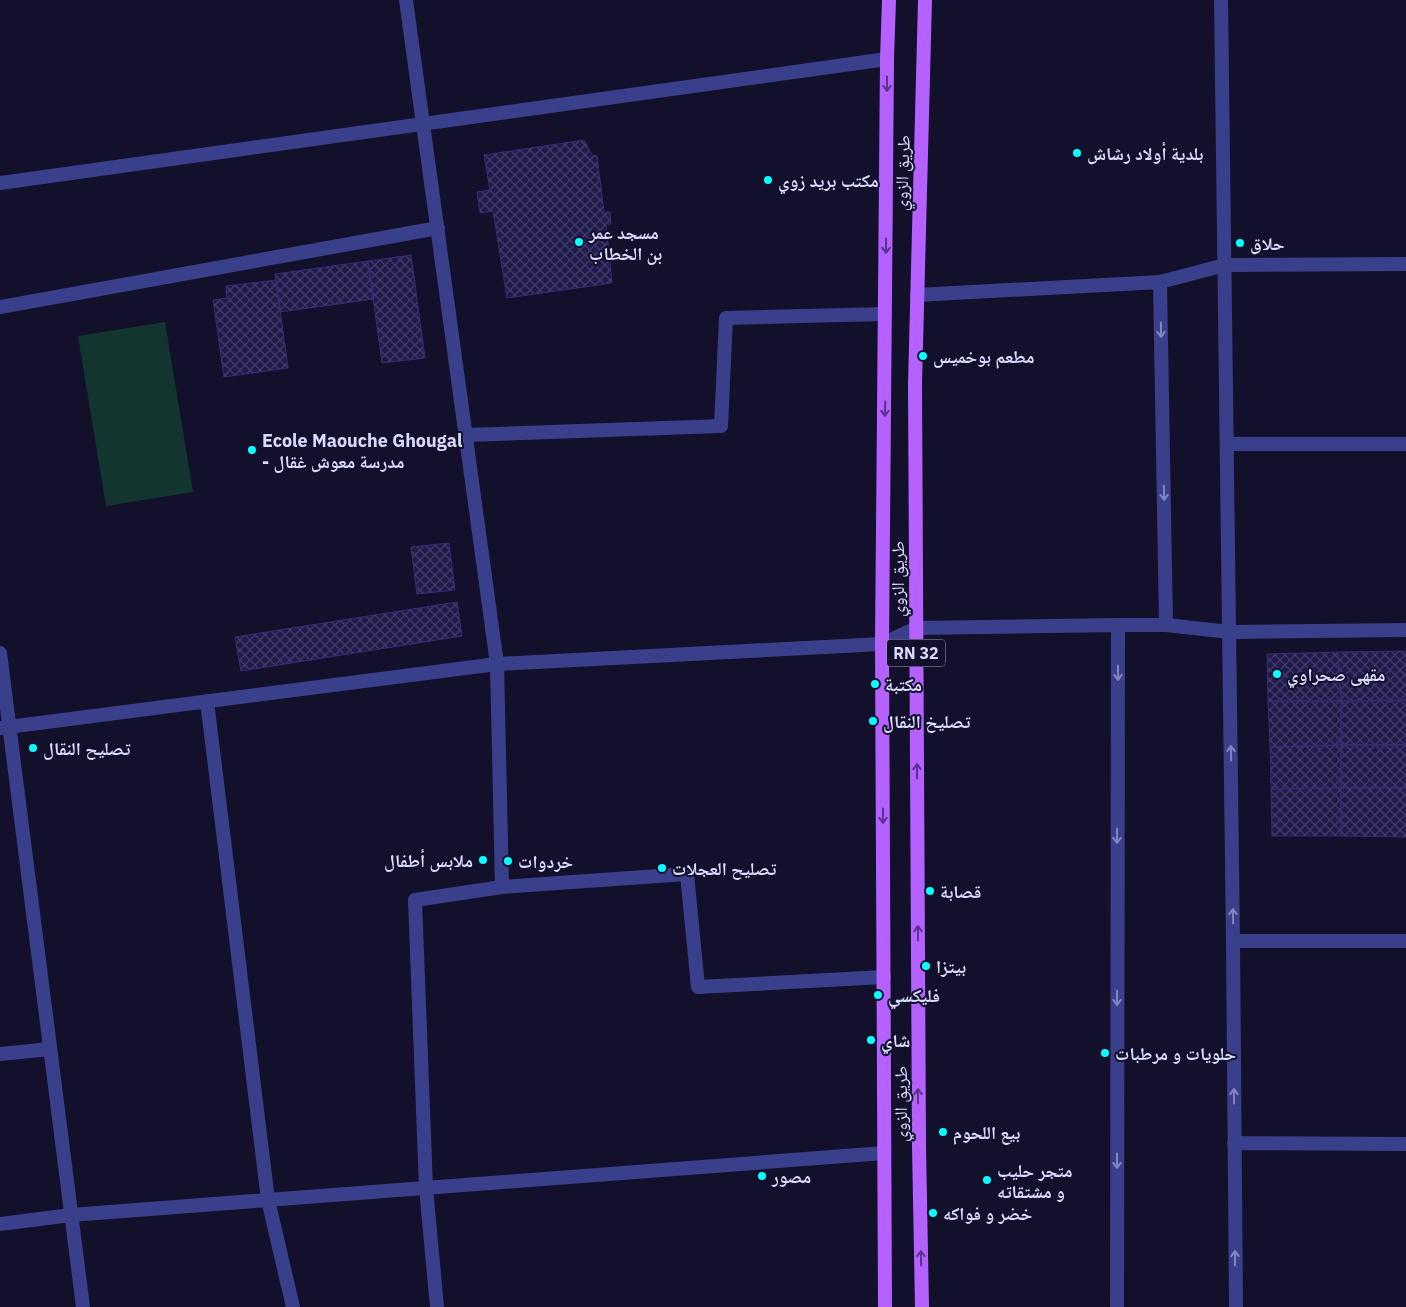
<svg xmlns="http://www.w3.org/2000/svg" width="1406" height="1307" viewBox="0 0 1406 1307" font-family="'IBM Plex Sans','Noto Naskh Arabic',sans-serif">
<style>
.garden{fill:#133530}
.building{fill:url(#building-cross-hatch);stroke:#342d79}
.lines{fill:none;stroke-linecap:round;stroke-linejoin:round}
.minor{stroke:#3a3f8b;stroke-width:14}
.primary{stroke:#b461ff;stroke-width:14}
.oneway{stroke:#5b348a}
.oneway2{stroke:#8285bf}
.poi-dot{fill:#06ffff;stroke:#12102b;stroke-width:2}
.labels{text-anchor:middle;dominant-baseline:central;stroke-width:4;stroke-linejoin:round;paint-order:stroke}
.shield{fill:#12102b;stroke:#9e9dbf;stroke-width:1}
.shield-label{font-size:16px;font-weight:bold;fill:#dadaff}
.poi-label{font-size:18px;font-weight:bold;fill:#dadaff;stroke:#12102b;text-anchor:start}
.street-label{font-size:18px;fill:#dadaff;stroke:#12102b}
</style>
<defs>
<pattern id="building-cross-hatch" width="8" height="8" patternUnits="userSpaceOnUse" patternTransform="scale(1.25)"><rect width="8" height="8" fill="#211b4c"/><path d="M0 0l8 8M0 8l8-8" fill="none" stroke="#413c67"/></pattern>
</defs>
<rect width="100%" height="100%" fill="#12102b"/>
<path class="garden" d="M165 322 193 492 106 506 78 336Z"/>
<path class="building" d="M584 140 592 155 597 156 604 212H610L611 224H606L612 283 507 298 493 211 480 213 477 192 490 190 484 155Z
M411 255 425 358 382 363 368 261Z
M368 261 374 299 280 312 275 274Z
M276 280 288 368 224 377 213 300 227 298 226 286Z
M449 543 455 590 417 594 411 547Z
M457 602 462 636 241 671 235 637Z
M1406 651V700L1341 701 1338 652Z
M1338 652 1341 701H1268L1267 654Z
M1406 700V745H1341V701Z
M1268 701H1341V745L1270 747Z
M1341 745V788L1271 789 1270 747Z
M1341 745H1406V788H1341Z
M1341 788V836H1272L1271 789Z
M1341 788H1406V837L1341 836Z"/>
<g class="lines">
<path class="minor" d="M406 0 497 664 502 887
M1221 0 1233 941 1236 1307
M0 183 887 59
M1160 282 1166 625
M917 295 1160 282 1225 265 1406 264
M0 307 438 228
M466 435 721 426 726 318 885 314
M1227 444H1406
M0 653 83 1307
M207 701 268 1200 293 1307
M0 728 497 664 882 644 916 628 1118 625H1166L1230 632 1406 630
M1233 941H1406
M0 1054 50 1049
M1234 1143 1406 1144
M0 1224 71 1215 884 1153
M437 1307 426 1188 415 900 502 887 687 874 698 987 884 977
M1117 1307 1118 625"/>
<path class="primary" d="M885 1307 882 644 887 59 889 0
M922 1307 919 1146 915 384 925 0"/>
</g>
<defs><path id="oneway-shaft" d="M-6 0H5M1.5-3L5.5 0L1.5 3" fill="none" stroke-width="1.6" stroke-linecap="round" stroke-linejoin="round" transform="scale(1.25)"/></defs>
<g class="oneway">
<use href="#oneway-shaft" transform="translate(887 84) rotate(90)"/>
<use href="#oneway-shaft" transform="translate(886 246) rotate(90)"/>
<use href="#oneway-shaft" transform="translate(885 409) rotate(91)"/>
<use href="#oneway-shaft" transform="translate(917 771) rotate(-90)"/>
<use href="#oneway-shaft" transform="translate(883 816) rotate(90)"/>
<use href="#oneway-shaft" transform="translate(918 933) rotate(-90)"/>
<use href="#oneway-shaft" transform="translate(918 1096) rotate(-90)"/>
<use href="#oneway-shaft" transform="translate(921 1258) rotate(-91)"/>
</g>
<g class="oneway2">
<use href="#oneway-shaft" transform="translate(1161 330) rotate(89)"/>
<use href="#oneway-shaft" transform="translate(1164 493) rotate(89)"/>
<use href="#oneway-shaft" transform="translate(1118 673) rotate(90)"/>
<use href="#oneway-shaft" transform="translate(1231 753) rotate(-91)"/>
<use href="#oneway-shaft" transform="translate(1117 836) rotate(90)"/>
<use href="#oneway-shaft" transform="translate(1233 916) rotate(-91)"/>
<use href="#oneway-shaft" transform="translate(1117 998) rotate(90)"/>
<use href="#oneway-shaft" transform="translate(1234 1096) rotate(-90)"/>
<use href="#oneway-shaft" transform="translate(1117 1161) rotate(90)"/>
<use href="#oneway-shaft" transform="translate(1235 1258) rotate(-90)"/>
</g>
<g class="poi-dot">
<circle cx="1077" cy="153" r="5"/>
<circle cx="768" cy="180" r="5"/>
<circle cx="579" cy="242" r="5"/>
<circle cx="1240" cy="243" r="5"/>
<circle cx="923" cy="356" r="5"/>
<circle cx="252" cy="450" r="5"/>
<circle cx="1277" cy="674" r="5"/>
<circle cx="875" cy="684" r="5"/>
<circle cx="873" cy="721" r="5"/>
<circle cx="33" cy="748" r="5"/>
<circle cx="483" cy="860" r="5"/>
<circle cx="508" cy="861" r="5"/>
<circle cx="662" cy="868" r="5"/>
<circle cx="930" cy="891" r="5"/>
<circle cx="926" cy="966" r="5"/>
<circle cx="878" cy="995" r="5"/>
<circle cx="871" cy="1040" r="5"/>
<circle cx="1105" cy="1053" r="5"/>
<circle cx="943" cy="1132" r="5"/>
<circle cx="762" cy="1176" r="5"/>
<circle cx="987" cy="1180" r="5"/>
<circle cx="933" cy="1213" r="5"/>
</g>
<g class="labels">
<rect class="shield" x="887" y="639.5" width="58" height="27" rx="4"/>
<g class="shield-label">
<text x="916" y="653">RN 32</text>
</g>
<g class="poi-label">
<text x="1087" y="153">بلدية أولاد رشاش</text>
<text x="778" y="180">مكتب بريد زوي</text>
<text x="589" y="232">مسجد عمر<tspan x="589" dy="21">بن الخطاب</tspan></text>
<text x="1250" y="243">حلاق</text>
<text x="933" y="356">مطعم بوخميس</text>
<text x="262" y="440">Ecole Maouche Ghougal<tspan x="262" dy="21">- مدرسة معوش غقال</tspan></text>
<text x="1287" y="674">مقهى صحراوي</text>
<text x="885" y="684">مكتبة</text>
<text x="883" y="721">تصليخ النقال</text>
<text x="43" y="748">تصليح النقال</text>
<text x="473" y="860" text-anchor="end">ملابس أطفال</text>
<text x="518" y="861">خردوات</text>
<text x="672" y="868">تصليح العجلات</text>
<text x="940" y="891">قصابة</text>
<text x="936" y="966">بيتزا</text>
<text x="888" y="995">فليكسي</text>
<text x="881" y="1040">شاي</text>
<text x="1115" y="1053">حلويات و مرطبات</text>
<text x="953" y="1132">بيع اللحوم</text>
<text x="997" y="1170">متجر حليب<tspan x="997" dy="21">و مشتقاته</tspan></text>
<text x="772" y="1176">مصور</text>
<text x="943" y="1213">خضر و فواكه</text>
</g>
<g class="street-label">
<text transform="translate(902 173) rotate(-88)">طريق الزوي</text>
<text transform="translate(897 579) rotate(-90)">طريق الزوي</text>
<text transform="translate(900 1104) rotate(-90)">طريق الزوي</text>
</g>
</g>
</svg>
